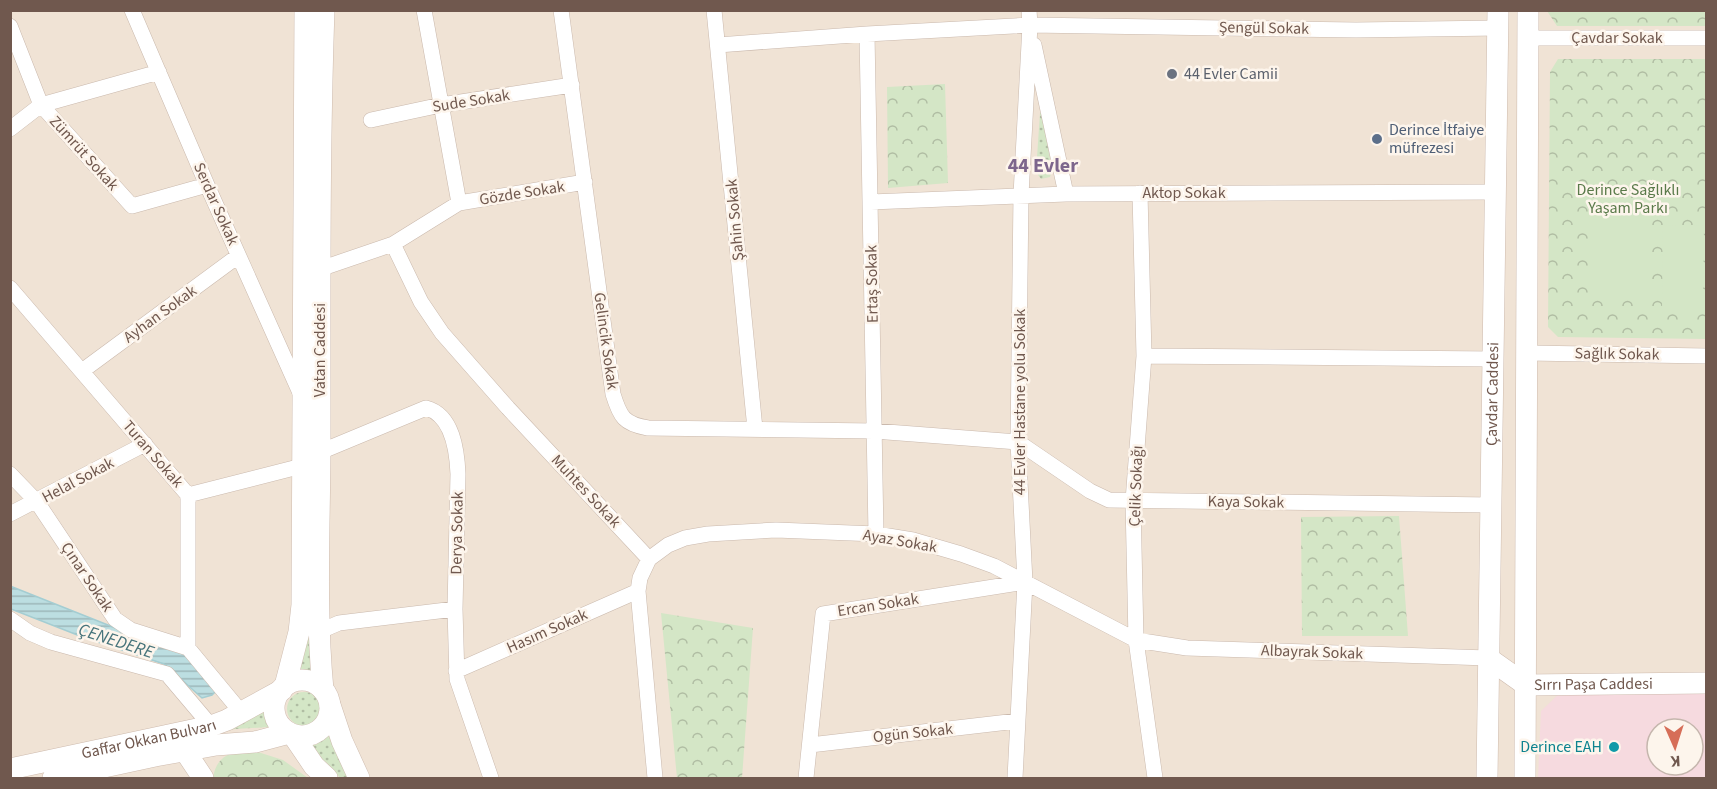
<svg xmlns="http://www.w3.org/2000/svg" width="1717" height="789" viewBox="0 0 1717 789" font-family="'Source Sans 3',sans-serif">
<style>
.residential{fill:#f0e3d5;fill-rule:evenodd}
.medical{fill:#f6dadf;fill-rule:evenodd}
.grass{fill:url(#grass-dots)}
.forest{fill:url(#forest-crowns)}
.pitch{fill:#d4e6c6}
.water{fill:url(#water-rules);stroke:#a4cdd2;stroke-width:1.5}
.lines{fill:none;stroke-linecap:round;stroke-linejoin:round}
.street-casing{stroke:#cab9ad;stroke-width:16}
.secondary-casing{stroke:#cebbae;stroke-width:22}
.street{stroke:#fff;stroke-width:15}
.secondary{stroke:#fff;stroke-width:21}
.worship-dot{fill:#6b7280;stroke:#fdf5ec;stroke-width:2}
.service-dot{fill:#5c6f8a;stroke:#fdf5ec;stroke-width:2}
.culture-dot{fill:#0f9aa8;stroke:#fdf5ec;stroke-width:2}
.labels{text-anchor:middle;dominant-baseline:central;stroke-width:5;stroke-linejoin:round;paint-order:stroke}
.street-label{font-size:16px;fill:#70584e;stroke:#fdf5ec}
.worship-label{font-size:16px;fill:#5b616d;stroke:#fdf5ec;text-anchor:start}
.service-label{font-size:16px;fill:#4e5e75;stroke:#fdf5ec;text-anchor:start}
.park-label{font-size:16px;fill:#5a7a4a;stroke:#fdf5ec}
.culture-label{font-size:16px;fill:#0d838f;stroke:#fdf5ec;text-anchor:end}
.water-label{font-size:18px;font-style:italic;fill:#47747b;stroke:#fdf5ec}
.quarter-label{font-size:20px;font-weight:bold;fill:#7d668c;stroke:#fdf5ec}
</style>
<defs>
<pattern id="grass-dots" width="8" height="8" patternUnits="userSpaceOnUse" patternTransform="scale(1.5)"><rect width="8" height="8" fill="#d4e6c6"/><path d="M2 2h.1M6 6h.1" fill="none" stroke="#b0bda3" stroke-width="1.8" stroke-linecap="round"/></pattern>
<pattern id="forest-crowns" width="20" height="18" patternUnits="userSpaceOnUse" patternTransform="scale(1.5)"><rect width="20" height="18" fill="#d4e6c6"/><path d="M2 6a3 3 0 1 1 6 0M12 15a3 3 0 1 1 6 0" fill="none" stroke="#b0bda3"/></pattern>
<pattern id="water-rules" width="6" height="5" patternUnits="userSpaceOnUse" patternTransform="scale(1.5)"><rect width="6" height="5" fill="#bcdee1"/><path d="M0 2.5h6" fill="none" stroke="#9db7b9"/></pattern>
</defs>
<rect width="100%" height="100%" fill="#faf1e6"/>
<path class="residential" d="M10 11H1706V778H11ZM1657 729H1693V765H1657Z"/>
<path class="medical" d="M1706 689V778H1538L1541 711 1562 691ZM1657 729H1693V765H1657Z"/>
<path class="grass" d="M1040 113H1042L1052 170 1050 177 1041 179 1036 172Z
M315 619 318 676 310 673 291 675Z
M287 709a17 17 0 1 1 34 0a17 17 0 1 1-34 0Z
M266 710 269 727 235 729 203 736Z
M332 732 353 778H340L327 763 306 747 317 744Z"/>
<path class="forest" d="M1547 11H1706V26H1557Z
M1558 59H1706V339L1558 337 1548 327 1550 72Z
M945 84 948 183 888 188 887 87Z
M1399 516 1408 636H1302L1301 517Z
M661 613 753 628 742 778H677Z
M252 750 283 760 308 778H213C216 756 231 751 252 750Z"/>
<path class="pitch" d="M1590 202H1648V296H1590Z
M1663 225 1704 226 1703 314H1662Z"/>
<path class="water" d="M10 586 128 633 187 650 217 690 212 695 202 698 164 664 80 636 11 609Z"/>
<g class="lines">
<defs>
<path id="street" d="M132 10 207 185 301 395
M424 10 459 203
M561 10 613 394C620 417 624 424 648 428L874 431 1018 442
M714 10 755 429
M10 26 41 105 132 206 207 185
M867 34 876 534
M1528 38H1706
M718 45 867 34 1030 25 1356 30 1498 28
M1034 45 1066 194
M371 120 441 105 572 85
M10 129 41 105 159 72
M1140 193 1144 356 1133 501 1136 640 1155 778
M871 202 1066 194 1497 192
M393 244 421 302 442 333 508 408 649 559
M320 269 393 244 459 203 585 182
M10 288 188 495V648L241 712
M1528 353 1706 356
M1144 356 1494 359
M82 371 238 256
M1018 442 1090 491 1109 500 1491 505
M320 452 426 408C453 415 457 451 458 474L455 609 457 679 491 778
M10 474 37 502 115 619 131 630 188 648
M188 495 302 466
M10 514 145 444
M10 619 30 633 51 642 167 674 211 726
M318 632 339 623 455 609
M456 671 638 591
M810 745 1017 721
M655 778 638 591 640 578 649 559 668 545 685 538 708 534 776 530 876 534 913 540 961 554 994 566 1136 640 1187 648 1488 658
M806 778 823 614 1025 582
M1015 778 1025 582 1018 442 1021 195 1030 25 1029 10"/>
<g id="secondary">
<path id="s1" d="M1488 658 1526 685 1706 683"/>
<circle cx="302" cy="708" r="28"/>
<path d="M285 686 299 632 302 605 305 10"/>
<path d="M323 690C315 606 320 523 320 439 320 296 319 153 324 10"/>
<path d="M330 705 342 741 359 778"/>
<path d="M293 735 314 766 327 778"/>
<path d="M181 740 185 751 203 778"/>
<path id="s2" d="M10 769 211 726 227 720 282 690"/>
<path d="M53 778 155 756 216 745 255 742 289 733"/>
<path id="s3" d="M1487 778 1498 10"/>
<path d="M1525 778 1528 10"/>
</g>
</defs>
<use href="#street" class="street-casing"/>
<use href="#secondary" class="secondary-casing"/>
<use href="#street" class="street"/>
<use href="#secondary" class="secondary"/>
</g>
<circle class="worship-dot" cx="1172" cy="74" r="6"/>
<circle class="service-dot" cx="1377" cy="139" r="6"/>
<circle class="culture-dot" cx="1614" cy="747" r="6"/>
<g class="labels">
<g class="street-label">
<text transform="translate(1264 28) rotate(1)">Şengül Sokak</text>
<text x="1617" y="38">Çavdar Sokak</text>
<text transform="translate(471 101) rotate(-9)">Sude Sokak</text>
<text transform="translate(84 153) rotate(48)">Zümrüt Sokak</text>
<text transform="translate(522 193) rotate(-9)">Gözde Sokak</text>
<text x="1184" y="193">Aktop Sokak</text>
<text transform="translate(216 204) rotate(66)">Serdar Sokak</text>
<text transform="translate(735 220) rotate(-95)">Şahin Sokak</text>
<text transform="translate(872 284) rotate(-91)">Ertaş Sokak</text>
<text transform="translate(160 314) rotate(-36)">Ayhan Sokak</text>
<text transform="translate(606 341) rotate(82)">Gelincik Sokak</text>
<text transform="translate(320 350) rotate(-90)">Vatan Caddesi</text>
<text transform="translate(1617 354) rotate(1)">Sağlık Sokak</text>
<text stroke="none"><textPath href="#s3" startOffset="384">Çavdar Caddesi</textPath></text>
<text transform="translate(1020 402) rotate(-90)">44 Evler Hastane yolu Sokak</text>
<text transform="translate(153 454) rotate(49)">Turan Sokak</text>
<text transform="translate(78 480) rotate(-28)">Helal Sokak</text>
<text transform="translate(1136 486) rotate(-88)">Çelik Sokağı</text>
<text transform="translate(586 491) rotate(47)">Muhtes Sokak</text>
<text transform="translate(1246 502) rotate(1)">Kaya Sokak</text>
<text transform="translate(457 533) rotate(-89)">Derya Sokak</text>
<text transform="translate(900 541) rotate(10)">Ayaz Sokak</text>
<text transform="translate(87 577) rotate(56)">Çınar Sokak</text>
<text transform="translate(878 605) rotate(-9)">Ercan Sokak</text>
<text transform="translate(547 631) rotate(-24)">Hasım Sokak</text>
<text transform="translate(1312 652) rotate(2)">Albayrak Sokak</text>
<text stroke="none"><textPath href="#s1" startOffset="114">Sırrı Paşa Caddesi</textPath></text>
<text transform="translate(913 733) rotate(-6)">Ogün Sokak</text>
<text stroke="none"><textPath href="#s2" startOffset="142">Gaffar Okkan Bulvarı</textPath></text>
</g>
<g class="worship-label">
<text x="1184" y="74">44 Evler Camii</text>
</g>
<g class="service-label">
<text x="1389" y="130">Derince İtfaiye<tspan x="1389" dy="18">müfrezesi</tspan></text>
</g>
<g class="park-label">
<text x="1628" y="190">Derince Sağlıklı<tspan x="1628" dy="18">Yaşam Parkı</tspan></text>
</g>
<g class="culture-label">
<text x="1602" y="747">Derince EAH</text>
</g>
<g class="water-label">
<text transform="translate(116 641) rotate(18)">ÇENEDERE</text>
</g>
<g class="quarter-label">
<text x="1043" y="166">44 Evler</text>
</g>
</g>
<rect width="1717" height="789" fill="none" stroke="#70584e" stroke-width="24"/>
<g transform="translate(1675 747) rotate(177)"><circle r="28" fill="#fdf5ec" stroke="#c5b6ad" stroke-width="1.5"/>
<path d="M0-4.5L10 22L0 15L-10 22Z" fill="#d66e58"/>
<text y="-9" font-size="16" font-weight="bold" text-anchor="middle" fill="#70584e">K</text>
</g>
</svg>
